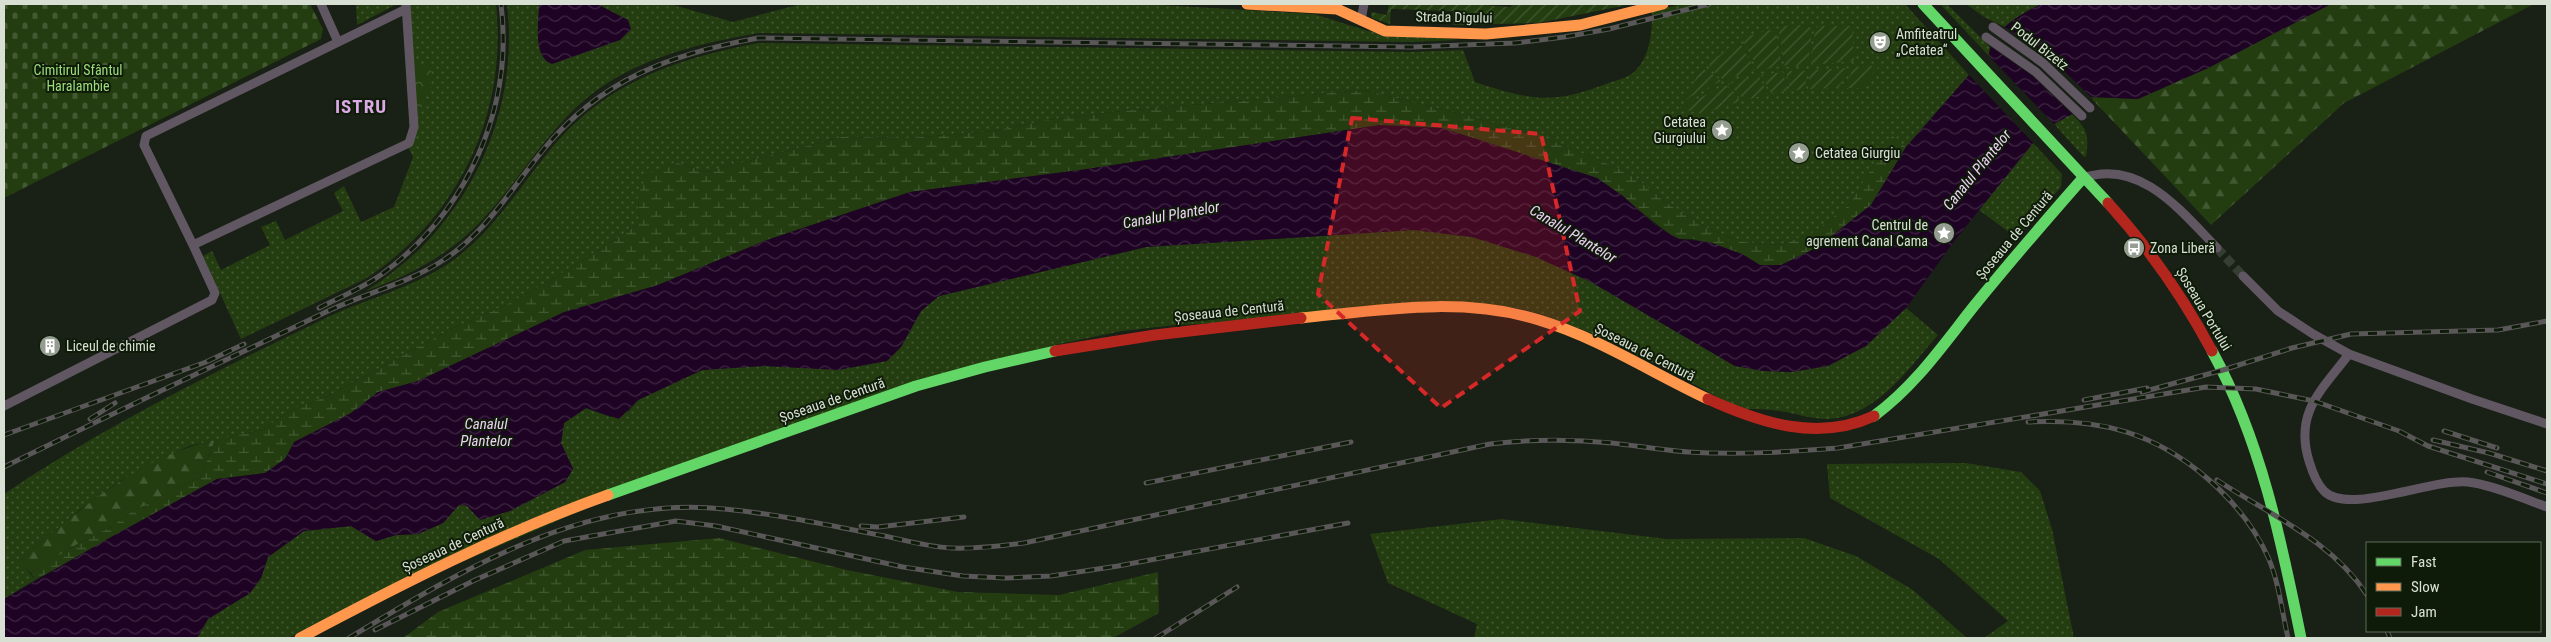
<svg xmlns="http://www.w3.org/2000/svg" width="2551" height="642" viewBox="0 0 2551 642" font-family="'Roboto Condensed',sans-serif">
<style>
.grass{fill:url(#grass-dots)}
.forest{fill:url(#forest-firs)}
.wetland{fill:url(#wetland-marsh)}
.cemetery{fill:url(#cemetery-stones)}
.park{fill:url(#park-crowns)}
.garden{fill:url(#garden-furrows)}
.water{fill:url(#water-waves)}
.pier{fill:#192015}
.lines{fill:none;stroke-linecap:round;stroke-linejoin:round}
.street-tunnel{stroke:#363d32;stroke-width:9;stroke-dasharray:9 4.5;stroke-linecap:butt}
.street{stroke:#605762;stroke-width:9}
.fast{stroke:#63d668;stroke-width:11}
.slow{stroke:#ff974d;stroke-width:11}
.jam{stroke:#b3261e;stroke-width:11}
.rail-casing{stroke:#595758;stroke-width:5}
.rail{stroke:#0e1b08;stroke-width:3;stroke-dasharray:9;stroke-linecap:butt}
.marked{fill:#d62828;fill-opacity:0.2;stroke:#d62828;stroke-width:4;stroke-dasharray:10 6;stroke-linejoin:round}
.labels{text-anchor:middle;stroke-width:4;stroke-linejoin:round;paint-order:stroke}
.street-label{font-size:14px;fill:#d7e0d3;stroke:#0e1b08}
.poi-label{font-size:14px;fill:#d7e0d3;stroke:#0e1b08;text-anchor:start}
.park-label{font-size:14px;fill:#9ddc7a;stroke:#0e1b08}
.water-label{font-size:15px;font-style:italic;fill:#eed1f5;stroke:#0e1b08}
.district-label{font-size:19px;font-weight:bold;letter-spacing:1px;fill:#dba9e6;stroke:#0e1b08}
</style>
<defs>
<pattern id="grass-dots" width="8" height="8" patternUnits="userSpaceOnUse" patternTransform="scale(1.25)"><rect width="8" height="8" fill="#233d10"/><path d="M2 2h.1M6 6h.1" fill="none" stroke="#425932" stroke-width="1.8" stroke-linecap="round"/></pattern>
<pattern id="forest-firs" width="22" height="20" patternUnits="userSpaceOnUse" patternTransform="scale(1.25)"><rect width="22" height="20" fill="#233d10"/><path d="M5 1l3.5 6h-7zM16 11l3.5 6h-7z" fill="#425932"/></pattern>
<pattern id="wetland-marsh" width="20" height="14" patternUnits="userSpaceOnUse" patternTransform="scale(1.25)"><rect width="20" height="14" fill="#233d10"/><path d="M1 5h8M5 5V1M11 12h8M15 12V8" fill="none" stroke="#425932"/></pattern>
<pattern id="cemetery-stones" width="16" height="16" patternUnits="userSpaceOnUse" patternTransform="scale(1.25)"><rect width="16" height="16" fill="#233d10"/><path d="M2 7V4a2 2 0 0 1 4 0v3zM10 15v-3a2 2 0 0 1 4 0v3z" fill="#425932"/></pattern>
<pattern id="park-crowns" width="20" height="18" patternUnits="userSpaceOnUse" patternTransform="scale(1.25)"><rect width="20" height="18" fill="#233d10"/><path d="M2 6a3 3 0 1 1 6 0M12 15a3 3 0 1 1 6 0" fill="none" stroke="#425932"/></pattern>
<pattern id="garden-furrows" width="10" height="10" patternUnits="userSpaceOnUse" patternTransform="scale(1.25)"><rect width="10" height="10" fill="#233d10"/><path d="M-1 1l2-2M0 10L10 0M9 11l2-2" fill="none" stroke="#425932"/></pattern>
<pattern id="water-waves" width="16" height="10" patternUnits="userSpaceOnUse" patternTransform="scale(1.25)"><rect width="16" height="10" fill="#1e0324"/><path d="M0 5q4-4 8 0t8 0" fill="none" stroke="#3e2743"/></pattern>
</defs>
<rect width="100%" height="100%" fill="#192015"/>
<path class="grass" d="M356,4H397L357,25Z
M408,4H496C508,114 458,219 365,279L241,339L203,256L212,251L221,270L270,245L261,227L276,221L285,240L343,211L334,193L344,186L361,222L394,207L413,157L408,147L412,140V66Z
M507,4H670L733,22L801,4H1142L1314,14L1368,31L1461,40L1411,42L759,33C701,43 641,57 593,93C548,128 522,177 484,218C451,254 411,275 366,291C372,286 379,283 385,278C397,269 409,259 420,249C484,185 518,95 507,4Z
M1682,4H1905L1969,75L1906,147L1892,137L1848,206L1811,234L1778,245L1744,242L1709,229L1668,204L1630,173L1545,138L1469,116L1364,90L1122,111L1048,120L993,131L910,138L842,137L706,172L675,162L638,196L639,224L551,280L504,306L453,328L328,396L293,409L262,430L189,446L120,481L78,511L20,560L35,580L4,599V494C105,426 214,372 324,319C363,300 405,290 443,267C487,240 514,195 546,155C602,84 673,59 759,43L1412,52L1463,50L1475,82C1530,100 1551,105 1606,84C1613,81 1628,78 1634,72C1651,56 1652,32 1652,11Z
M1940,4H1947L1990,47L1989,56Z
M1966,4H2041L2005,27L1984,17Z
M2072,114C2088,130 2089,135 2086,157L2083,156L2054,124Z
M2033,143L2062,174L2061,187L2017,238L1979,210Z
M1414,230L1472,237L1537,257L1591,282L1735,366L1764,371L1792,372L1885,326L1906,308L1938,335C1909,368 1876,417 1828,419C1813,419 1800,415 1786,412C1771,409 1755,409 1740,409C1668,371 1597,328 1517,308L1176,325L1122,331L1055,345L720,451L308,628L289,638H197L208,619L250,593L261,578L268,557L304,531L351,526L376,541L396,535L418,534L443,523L459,505L510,511L565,482L573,469L561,443L564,423L586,408L610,417L629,411L638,400L702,370L763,366L901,347L921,311L939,296L1146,247Z
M1966,463L2021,472L2040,491L2052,529L2074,638H1984L2008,621L1939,559L1830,498L1827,464Z
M1502,519L1667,539L1804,538L1856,556L1913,590L1967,638H1474L1477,624L1388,583L1370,534Z"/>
<path class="forest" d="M2331,4H2534L2344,103L2211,225L2090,97L2138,99L2208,68Z
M215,440L201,476L130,513L111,527L74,546L31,573L19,561C76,512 140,456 215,440Z"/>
<path class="wetland" d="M1364,90L1469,116L1545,138L1630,173L1668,204L1709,229L1744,242L1778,245L1811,234L1848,206L1892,136L1906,147L1871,205L1818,247L1781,265H1760L1742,254L1693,239H1679L1671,235L1597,178L1442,128L1380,125L1080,170L910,192L767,240L658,285L477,354L418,381L379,392L351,413L295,442L285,459L265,473L217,479L35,580L31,573L74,546L111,527L130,513L201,476L215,440L262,430L293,409L328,396L453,328L504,306L551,280L639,224L638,196L646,175L675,162L706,172L842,137L910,138L993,131L1048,120L1122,111Z
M719,538L847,570L958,592L1059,595L1158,572L1159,613L1113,638H403L438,612L585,550Z"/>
<path class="cemetery" d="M4,4H310L323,29L321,39L4,198Z"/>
<path class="park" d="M412,66H430L433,78L414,127Z"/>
<path class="garden" d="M1389,4H1467L1511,7L1512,4H1632L1538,23L1453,25V11L1391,9L1390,24L1372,18L1371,12L1387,15Z
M1807,25L1812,29L1808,65L1785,67L1779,33L1782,26Z
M1819,26H1852L1854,61L1811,65L1815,29Z
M1770,30L1776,33L1782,66L1759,70L1743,41L1745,37Z
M1735,43H1740L1755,70L1724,80L1709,68L1710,63Z
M1880,65L1860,88H1842L1855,68Z
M1851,68L1838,88L1808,89L1810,70Z
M1702,70H1707L1721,81L1680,102Z
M1786,71H1807L1805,89L1790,91Z
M1783,72L1787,91L1771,93L1761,75Z
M1758,75L1768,94L1745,100L1728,84Z
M1725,85L1741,101L1702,114L1680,108Z"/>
<path class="water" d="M539,4H597L628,20L631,29L620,40L552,64C532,57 539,21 539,4Z
M2041,4H2331L2208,68L2138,99L2090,97L2072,114L2054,124L2033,143L1955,240L1906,308L1866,346L1828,366L1792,372L1764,371L1735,366L1591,282L1536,257L1472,237L1414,230L1146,247L939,296L921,311L901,347L887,361L838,370L763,366L702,370L638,400L619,419L586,408L564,423L561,443L573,469L565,482L510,511L480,520L466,505H459L443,523L418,534L396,535L376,541L351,526L304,531L268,557L261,578L250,593L208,619L197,638H4V599L111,537L217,479L265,473L285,459L294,442L351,413L378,392L418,381L564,312L658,285L767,240L910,192L1080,170L1380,125L1442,128L1597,178L1623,196L1654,224L1671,235L1679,239L1709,242L1742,254L1760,265H1781L1818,247L1871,205L1906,147L1969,75L1989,56C1990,31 2021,14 2041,4Z"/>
<path class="pier" d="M2003,26L2049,56L2093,99L2074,116L2031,75L1988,45Z
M1987,54L2056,126L2035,145L1967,73Z"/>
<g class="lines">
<path class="street-tunnel" d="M2217,248L2243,276"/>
<path class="street" d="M321,4L338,42
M1361,20L1364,4
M1993,27L2043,63L2090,108
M1986,37L2036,72L2082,116
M2083,178C2140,158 2181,211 2217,248
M193,245L144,145L146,136L406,9
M2243,276L2278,311L2313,334L2349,354L2472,399L2547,424
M2349,354C2322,390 2294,412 2309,461C2312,471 2316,483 2324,491C2348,516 2432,478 2468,482C2490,484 2525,499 2547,507
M4,406L212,300L215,293L193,245L409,143L414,127L406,4"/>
<path class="fast" d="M1923,4L2108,203
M2212,351C2261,441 2281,539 2301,638
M1874,416C1915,386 1943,345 1974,306C2009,263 2046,220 2083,178
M608,495L916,386L985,367L1055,351"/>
<path class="slow" d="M1247,4L1337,9L1385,31L1486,34L1580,25L1663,4
M1301,318C1380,310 1462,296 1539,320C1599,338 1652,373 1708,399
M300,638C400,585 501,533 608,495"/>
<path class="jam" d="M2108,203C2149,248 2183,297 2212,351
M1055,351L1155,335L1301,318
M1708,399C1761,423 1818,442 1874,416"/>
<g class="rail-casing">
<path id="rail" d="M319,308C340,297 363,288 382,274C467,212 514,108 501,4
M2142,392L2223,370L2292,348L2351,334L2498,330L2547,321
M2084,400L2147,388
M90,419L115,403
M2028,422C2099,418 2154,432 2208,479C2233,501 2254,526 2268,557C2279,582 2282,612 2288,638
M2444,431L2497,448
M4,435L206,362L244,344
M2433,440L2489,453L2547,471
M4,467C111,414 220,363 328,311C366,293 406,284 442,261C486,233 511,189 543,150C601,79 671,54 758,38L1412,47L1515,43L1564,37L1609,29L1709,4
M2487,472L2547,493
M2217,480C2270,515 2331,540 2367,595
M1146,483L1351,442
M861,526L878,527L964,517
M375,630L475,580L564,541L676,521L716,526L903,567L963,576L1006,578L1051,576L1118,566L1348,523
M2387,631L2390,638
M349,638C463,569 585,495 724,509C778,514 832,526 885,536C907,541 930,547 952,548C976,549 1000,546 1024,543L1490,444C1531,439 1571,439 1612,443C1638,446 1663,450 1688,452C1739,455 1787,452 1838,448L2206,387L2256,389L2314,401L2399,431L2428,446L2547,484
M1156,638L1237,587"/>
</g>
<use href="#rail" class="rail"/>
</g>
<path class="marked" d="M1352,118L1541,134L1580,311L1441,408L1318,294Z"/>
<defs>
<g id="theatre-disc" transform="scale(1.125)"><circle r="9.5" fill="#949d90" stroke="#0e1b08"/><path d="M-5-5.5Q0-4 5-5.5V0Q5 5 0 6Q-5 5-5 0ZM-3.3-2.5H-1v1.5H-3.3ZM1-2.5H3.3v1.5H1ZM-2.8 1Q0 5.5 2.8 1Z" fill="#fff"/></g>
<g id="sight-disc" transform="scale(1.125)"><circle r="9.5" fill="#949d90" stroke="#0e1b08"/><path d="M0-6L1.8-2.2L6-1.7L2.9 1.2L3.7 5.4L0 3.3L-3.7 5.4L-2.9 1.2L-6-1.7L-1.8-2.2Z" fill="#fff"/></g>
<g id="bus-disc" transform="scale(1.125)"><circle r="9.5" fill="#949d90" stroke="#0e1b08"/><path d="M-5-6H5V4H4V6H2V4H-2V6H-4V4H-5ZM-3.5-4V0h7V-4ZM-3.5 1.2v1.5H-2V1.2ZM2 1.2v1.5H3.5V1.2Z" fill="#fff"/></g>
<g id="building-disc" transform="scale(1.125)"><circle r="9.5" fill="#949d90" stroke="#0e1b08"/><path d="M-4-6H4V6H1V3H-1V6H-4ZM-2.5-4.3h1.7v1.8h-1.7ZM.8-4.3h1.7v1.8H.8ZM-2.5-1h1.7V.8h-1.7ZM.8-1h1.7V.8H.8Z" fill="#fff"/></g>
</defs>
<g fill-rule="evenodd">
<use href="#theatre-disc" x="1880" y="42"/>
<use href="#sight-disc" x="1722" y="130"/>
<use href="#sight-disc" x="1799" y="153"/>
<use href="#sight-disc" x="1944" y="233"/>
<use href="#bus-disc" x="2134" y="248"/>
<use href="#building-disc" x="50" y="346"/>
</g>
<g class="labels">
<g class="street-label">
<text transform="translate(1454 17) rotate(1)" y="5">Strada Digului</text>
<text transform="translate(2040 46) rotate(38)" y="5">Podul Bizetz</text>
<text transform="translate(2014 235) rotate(-50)" y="5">Șoseaua de Centură</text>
<text transform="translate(2204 309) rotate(59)" y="5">Șoseaua Portului</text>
<text transform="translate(1229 311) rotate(-6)" y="5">Șoseaua de Centură</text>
<text transform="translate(1645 352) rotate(27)" y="5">Șoseaua de Centură</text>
<text transform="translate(832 400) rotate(-19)" y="5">Șoseaua de Centură</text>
<text transform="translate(453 545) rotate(-25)" y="5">Șoseaua de Centură</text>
</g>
<g class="poi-label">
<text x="1896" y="39">Amfiteatrul<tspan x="1896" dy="16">„Cetatea“</tspan></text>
<text x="1706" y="127" text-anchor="end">Cetatea<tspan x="1706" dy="16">Giurgiului</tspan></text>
<text x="1815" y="158">Cetatea Giurgiu</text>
<text x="1928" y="230" text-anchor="end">Centrul de<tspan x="1928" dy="16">agrement Canal Cama</tspan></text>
<text x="2150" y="253">Zona Liberă</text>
<text x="66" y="351">Liceul de chimie</text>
</g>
<g class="park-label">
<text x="78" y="75">Cimitirul Sfântul<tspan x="78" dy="16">Haralambie</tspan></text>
</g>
<g class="water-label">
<text transform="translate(1977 170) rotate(-51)" y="5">Canalul Plantelor</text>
<text transform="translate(1171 215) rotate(-10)" y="5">Canalul Plantelor</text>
<text transform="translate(1573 234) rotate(31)" y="5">Canalul Plantelor</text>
<text x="486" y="429">Canalul<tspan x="486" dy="17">Plantelor</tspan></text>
</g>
<g class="district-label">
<text x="361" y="113">ISTRU</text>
</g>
</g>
<rect width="2551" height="642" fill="none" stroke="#d7e0d3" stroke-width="10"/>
<rect x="2366" y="542" width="175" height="90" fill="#0e1b08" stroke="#5e6a59"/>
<rect x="2376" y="558" width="25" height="8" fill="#63d668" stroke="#5e6a59"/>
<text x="2411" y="567" font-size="15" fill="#d7e0d3">Fast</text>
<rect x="2376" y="583" width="25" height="8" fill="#ff974d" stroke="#5e6a59"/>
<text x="2411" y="592" font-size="15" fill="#d7e0d3">Slow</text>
<rect x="2376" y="608" width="25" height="8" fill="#b3261e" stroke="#5e6a59"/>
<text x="2411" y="617" font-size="15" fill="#d7e0d3">Jam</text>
</svg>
